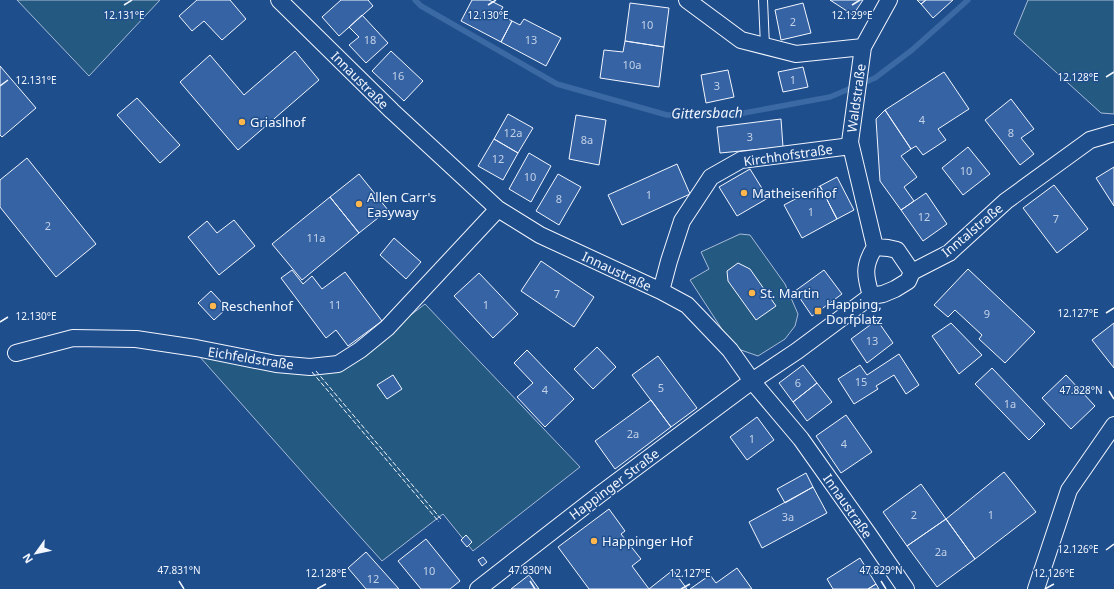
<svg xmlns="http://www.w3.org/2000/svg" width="1114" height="589" viewBox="0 0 1114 589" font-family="'Noto Sans',sans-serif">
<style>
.green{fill:#245a82;stroke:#a8bbd7}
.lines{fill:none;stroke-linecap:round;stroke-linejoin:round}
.stream{stroke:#3b69a3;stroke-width:5.5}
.building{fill:#3563a3;stroke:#f2f6ff}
.lane-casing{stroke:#f2f6ff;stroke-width:10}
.street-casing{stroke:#f2f6ff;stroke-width:18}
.lane{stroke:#1f4e8c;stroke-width:8}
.street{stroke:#1f4e8c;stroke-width:16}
.fence{stroke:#f2f6ff;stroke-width:1;stroke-dasharray:5 2;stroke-linecap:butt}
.ticks{fill:none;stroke:#f2f6ff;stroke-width:1.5}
.poi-dot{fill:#ffb74d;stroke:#1f4e8c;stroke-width:1.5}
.labels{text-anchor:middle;stroke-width:3;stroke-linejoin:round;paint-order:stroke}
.number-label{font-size:11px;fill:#c3d1e8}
.street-label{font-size:13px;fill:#f2f6ff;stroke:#1f4e8c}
.poi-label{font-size:13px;fill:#f2f6ff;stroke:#1f4e8c;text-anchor:start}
.water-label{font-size:14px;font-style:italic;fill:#f2f6ff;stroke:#1f4e8c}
.ticks-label{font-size:10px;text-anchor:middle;fill:#f2f6ff;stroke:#1f4e8c;stroke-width:3;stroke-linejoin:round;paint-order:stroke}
</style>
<rect width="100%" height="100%" fill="#1f4e8c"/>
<path class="green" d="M17,0H160L89,76Z
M1028,0H1114V114L1101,113L1014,34Z
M740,234L750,235L785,284L798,314L795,326L785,339L758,356L741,350L725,334L690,280L709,269L701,252Z
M425,304L580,467L473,551L443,514L382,561L310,481L199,356L342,368Z"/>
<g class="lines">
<path class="stream" d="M415,0L421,6L557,84L667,115H733L830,97L875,78L912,50L968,0"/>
</g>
<path class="building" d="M197,0H230L246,19L222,40L204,21L192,31L179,16Z
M341,0H368L373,6L339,36L322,17Z
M472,0H489L503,7L499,14L512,21L501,42L461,21Z
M830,0H863L853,15Z
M917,0H926L921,4Z
M926,0H953L933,18L921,4Z
M630,3L669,8L664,47L625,41Z
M803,3L811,33L781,40L775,10Z
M362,15L388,43L366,63L349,45L359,37L349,27Z
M524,19L561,38L546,66L501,42L512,21L520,25Z
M625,41L664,47L659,87L600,78L604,50L623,52Z
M295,51L319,80L238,150L180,82L210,55L244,95Z
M391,51L423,81L404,101L372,71Z
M0,66L36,108L2,137L0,135Z
M803,67L808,87L783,92L778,72Z
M728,70L734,97L706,103L701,75Z
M944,72L969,109L938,129L946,140L923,155L916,146L911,149L885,110Z
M137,98L180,145L160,163L117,115Z
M1011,99L1034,129L1021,138L1034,154L1020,165L985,120Z
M885,110L911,149L901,156L917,177L904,187L914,201L901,210L880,181L876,119Z
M508,114L533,128L518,153L494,139Z
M576,115L606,120L599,165L569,159Z
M781,119L783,147L720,153L717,127Z
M494,139L518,153L503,180L478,166Z
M968,147L990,174L963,195L942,168Z
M529,153L551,166L531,202L509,189Z
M27,158L96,244L56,277L0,207V180Z
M677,164L690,194L622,225L608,195Z
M1114,167V206L1096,178Z
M750,169L768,198L737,216L719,187Z
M359,174L388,210L359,233L330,197Z
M558,174L581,187L559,225L536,211Z
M837,177L854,210L837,219L820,186Z
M1054,185L1088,229L1057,253L1023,208Z
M820,186L837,219L802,238L784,205Z
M926,193L947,224L923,241L901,210Z
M330,197L359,233L302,280L272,244Z
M234,220L255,246L219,275L188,237L207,221L217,233Z
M394,238L421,262L406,279L380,255Z
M541,261L594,297L574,327L521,291Z
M738,263L750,269L776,306L756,320L728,281L727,271Z
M968,269L1035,332L1005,363L979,339L982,335L955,310L948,317L934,305Z
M292,270L303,284L312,276L322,289L345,272L382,321L348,346L336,330L326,338L281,278Z
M824,270L842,294L812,316L795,291Z
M479,273L518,314L493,338L454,296Z
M211,291L227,308L214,320L198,303Z
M877,320L893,343L867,363L851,339Z
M951,323L982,355L959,374L932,336Z
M1114,323V368L1092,340Z
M597,347L616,367L593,389L574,369Z
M527,350L574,399L545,427L517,397L533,383L514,363Z
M899,354L919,385L906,394L894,375L876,386L878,389L854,404L838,379L860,365L867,375Z
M658,356L697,408L671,427L632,375Z
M803,365L817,383L793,402L779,383Z
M992,368L1045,424L1029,440L975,384Z
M393,375L402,389L387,399L377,385Z
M1066,375L1095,406L1071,429L1042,398Z
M817,383L832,402L807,421L793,402Z
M651,400L671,427L615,469L595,441Z
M846,415L872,452L841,473L816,436Z
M757,417L774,440L747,460L730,437Z
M1004,472L1036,512L975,559L946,519Z
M806,473L813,487L785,503L777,489Z
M921,484L946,519L907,546L883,512Z
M813,487L827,513L762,548L749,522Z
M609,509L625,531L621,534L641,559L632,566L649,589L673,570L687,589H589L558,547Z
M946,519L975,559L937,587L907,546Z
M466,535L472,542L467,547L461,540Z
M426,539L460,581L450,589H421L398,561Z
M366,552L399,589H366L348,568Z
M483,557L487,562L482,566L478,560Z
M860,558L876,584L868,589H833L827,579Z
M737,568L752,589H690L710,575L716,583Z
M529,575L539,589H511Z
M876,584L879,589H868Z"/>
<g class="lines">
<g class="lane-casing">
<path id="lane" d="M763,0L765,46"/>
</g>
<g class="street-casing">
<path id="street" d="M279,0L392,111L498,209L540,235L661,291L687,305L730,350L752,381L801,439L869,535L906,589
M687,0L741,40L796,54L863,47
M875,247L850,142L863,47L889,0
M661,291L669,261L682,221L711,177L741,160L851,146
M871,296C865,275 863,266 875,247L888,248L897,250L912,272
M16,353L73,338L136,339L196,348L276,364L310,367L338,364L360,350L387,328L498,209
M478,589L599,495L752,381L797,351L871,296L883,294L895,289L908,281L912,272L949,253L1006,201L1090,140L1114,133
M1036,589L1069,490L1114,425"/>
</g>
<use href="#lane" class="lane"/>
<use href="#street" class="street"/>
<path class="fence" d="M316,371L441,519
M312,372L439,522"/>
</g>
<path class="ticks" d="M124,5L132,0M488,5L496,0M852,5L860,0M1106,77L1114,72M0,86L8,80M1106,313L1114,308M0,322L8,317M1109,391L1114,399M1106,550L1114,544M179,581L184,589M530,581L535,589M881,581L886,589M317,589L326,584M681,589L690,584M1045,589L1054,584"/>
<g class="poi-dot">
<circle cx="242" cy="122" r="4"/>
<circle cx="744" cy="193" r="4"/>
<circle cx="359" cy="204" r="4"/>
<circle cx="752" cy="293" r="4"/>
<circle cx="213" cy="306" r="4"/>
<rect x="814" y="307" width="8" height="8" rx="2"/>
<circle cx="594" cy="541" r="4"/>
</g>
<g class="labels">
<g class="number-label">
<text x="793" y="26">2</text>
<text x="647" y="29">10</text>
<text x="370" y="44">18</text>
<text x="531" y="44">13</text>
<text x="632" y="69">10a</text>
<text x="398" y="80">16</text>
<text x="793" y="84">1</text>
<text x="717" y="90">3</text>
<text x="922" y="124">4</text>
<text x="513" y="137">12a</text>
<text x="1011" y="137">8</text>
<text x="750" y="141">3</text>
<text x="587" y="144">8a</text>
<text x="498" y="163">12</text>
<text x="966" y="175">10</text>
<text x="530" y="181">10</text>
<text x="649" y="199">1</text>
<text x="559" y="203">8</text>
<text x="811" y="216">1</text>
<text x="924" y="221">12</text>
<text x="1056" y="223">7</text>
<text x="48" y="230">2</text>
<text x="316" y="242">11a</text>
<text x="557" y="298">7</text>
<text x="335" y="309">11</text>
<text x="486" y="309">1</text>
<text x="987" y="318">9</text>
<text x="872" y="345">13</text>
<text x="861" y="386">15</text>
<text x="798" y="387">6</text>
<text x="661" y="392">5</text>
<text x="545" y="394">4</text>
<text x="1010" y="408">1a</text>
<text x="633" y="438">2a</text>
<text x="752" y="443">1</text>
<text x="844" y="448">4</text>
<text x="914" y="519">2</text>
<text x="991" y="519">1</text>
<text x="788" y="521">3a</text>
<text x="941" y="556">2a</text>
<text x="429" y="575">10</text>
<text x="373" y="583">12</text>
</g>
<g class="street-label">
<text transform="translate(360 80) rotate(45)" y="5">Innaustraße</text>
<text transform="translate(856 98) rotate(-82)" y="5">Waldstraße</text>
<text transform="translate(788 155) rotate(-8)" y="5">Kirchhofstraße</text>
<text transform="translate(972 230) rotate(-40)" y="5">Inntalstraße</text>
<text transform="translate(617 271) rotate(25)" y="5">Innaustraße</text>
<text transform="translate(251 358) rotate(9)" y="5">Eichfeldstraße</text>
<text transform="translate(614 484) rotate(-37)" y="5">Happinger Straße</text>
<text transform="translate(848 506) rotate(55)" y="5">Innaustraße</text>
</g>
<g class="poi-label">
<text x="250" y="127">Griaslhof</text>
<text x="752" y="198">Matheisenhof</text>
<text x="367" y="202">Allen Carr's<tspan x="367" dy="15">Easyway</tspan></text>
<text x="760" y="298">St. Martin</text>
<text x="826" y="309">Happing,<tspan x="826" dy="15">Dorfplatz</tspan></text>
<text x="221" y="311">Reschenhof</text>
<text x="602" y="546">Happinger Hof</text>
</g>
<g class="water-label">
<text transform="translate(707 113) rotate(-1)" y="5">Gittersbach</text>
</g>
</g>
<g class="ticks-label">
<text x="124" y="19">12.131°E</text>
<text x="488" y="19">12.130°E</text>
<text x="852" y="19">12.129°E</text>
<text x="1078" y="81">12.128°E</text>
<text x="36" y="84">12.131°E</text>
<text x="1078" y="317">12.127°E</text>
<text x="36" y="320">12.130°E</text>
<text x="1081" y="394">47.828°N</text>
<text x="1078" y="553">12.126°E</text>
<text x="179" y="574">47.831°N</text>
<text x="530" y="574">47.830°N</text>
<text x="881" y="574">47.829°N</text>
<text x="326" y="577">12.128°E</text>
<text x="690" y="577">12.127°E</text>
<text x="1054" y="577">12.126°E</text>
</g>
<g transform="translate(36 553) rotate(237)" stroke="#1f4e8c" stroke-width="3" paint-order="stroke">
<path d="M0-3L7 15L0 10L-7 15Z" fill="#f2f6ff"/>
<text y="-6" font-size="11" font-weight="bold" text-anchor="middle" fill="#f2f6ff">N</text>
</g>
</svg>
